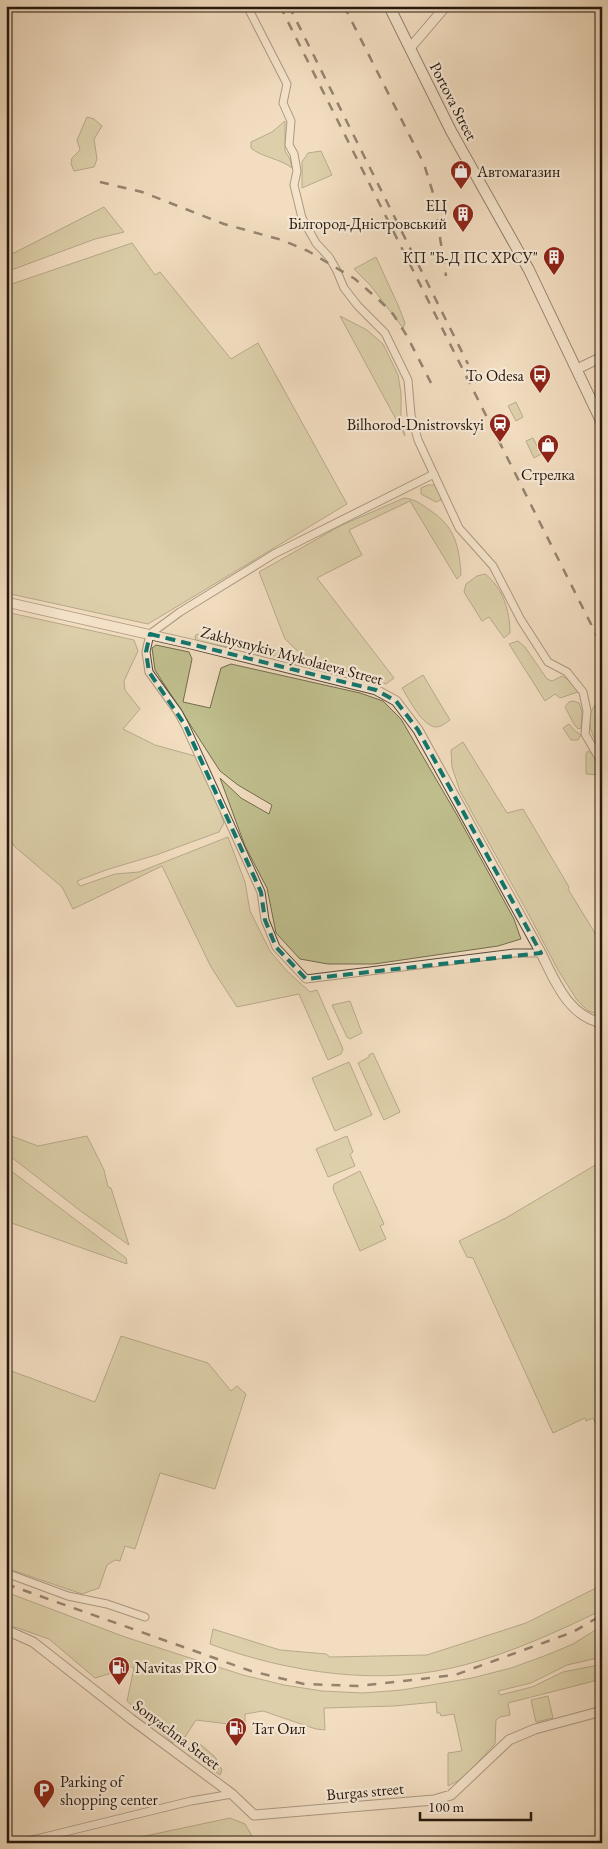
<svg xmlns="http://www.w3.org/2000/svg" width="608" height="1849" viewBox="0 0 608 1849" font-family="'EB Garamond',serif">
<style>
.green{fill:#c0bf8e;stroke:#726b4e}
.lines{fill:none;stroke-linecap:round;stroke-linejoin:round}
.minor-casing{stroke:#58483a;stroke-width:9}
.tertiary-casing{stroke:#58483a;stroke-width:11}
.secondary-casing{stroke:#24170d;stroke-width:12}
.minor{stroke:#f7e9d6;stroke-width:7}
.tertiary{stroke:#f7e9d6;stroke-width:9}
.secondary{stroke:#f7e9d6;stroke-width:10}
.rail{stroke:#24170d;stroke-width:2.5;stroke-dasharray:9 9;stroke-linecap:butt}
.marked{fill:none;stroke:#0f766e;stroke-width:4;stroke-dasharray:10 6;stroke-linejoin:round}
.labels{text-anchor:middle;stroke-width:4.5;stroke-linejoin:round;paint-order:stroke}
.street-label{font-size:16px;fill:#24170d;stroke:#f7e9d6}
.poi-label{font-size:16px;fill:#24170d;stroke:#f7e9d6;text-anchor:start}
</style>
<rect width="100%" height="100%" fill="#f2ddc0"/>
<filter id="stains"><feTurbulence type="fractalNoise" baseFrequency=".004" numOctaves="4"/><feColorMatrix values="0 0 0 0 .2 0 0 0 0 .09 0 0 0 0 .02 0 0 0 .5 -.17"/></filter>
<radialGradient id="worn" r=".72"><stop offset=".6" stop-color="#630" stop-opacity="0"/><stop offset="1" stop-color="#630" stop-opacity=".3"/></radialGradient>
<path class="green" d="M87,117L94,119L102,126L94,139L97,159L94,167L74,171L71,164L72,158L80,150L77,140Z
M285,121V151L290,159L292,168C279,158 263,158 251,148V142L272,132Z
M321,151L332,175L302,188V162L308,153Z
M104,207L124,232L95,239L6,272V257Z
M132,243L155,275L160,272L231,359L258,343L347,504L148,624L6,593V286Z
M376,257L398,305L405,323L403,328L371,286L354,269Z
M340,316L367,330L383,344L398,375L401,393V420L405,436Z
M516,402L523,417L516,421L508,406Z
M533,438L541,454L534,458L526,441Z
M428,485H435L440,492L441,500L436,502L421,494V488Z
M404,498C414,499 420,503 428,509C455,526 459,545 461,575L457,579L410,501L349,530L362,555L317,578L394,678L386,684L305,658L285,639L259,572L340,526Z
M485,574C503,588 510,611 510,633L504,638L489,617L482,621L464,592L466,584L477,576Z
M6,612L134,640L138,651L124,681L125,690L140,709L123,729L155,745L202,758L224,823L219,832L156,855L106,870L77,881L80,886L115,874L139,872L228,837L245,882L250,911L270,951L287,971L310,992L317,990L343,1049L341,1054L328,1060L299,994L237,1007L211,967L162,866L73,909L62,887L14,846L6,828Z
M197,634L226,641L228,647L196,641L195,636Z
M518,641L525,647L547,679L552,681L562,676C569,680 575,684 578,692L560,698L555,694L545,701L509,644Z
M156,645L189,652L192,659L183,702L210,708L221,668L231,664L360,693L383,701L401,719L457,815L514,919L521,939L498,946L374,964H328L300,959L276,933L267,888L245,846L220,778L241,798L269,814L272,805L238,785L220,771L155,670L152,648Z
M251,645L279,651L282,655L279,657L249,650L248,648Z
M423,675L450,720C446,723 441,727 436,727C422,726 409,699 402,688Z
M573,701L579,703L582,712L581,728L578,729L574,724L565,707L569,702Z
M595,705L602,712V751C592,737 584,720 595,705Z
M569,724L575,731L581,735L578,740H571L563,728Z
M463,742L507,813L523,809L569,887L568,889L598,938L602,940V1015L588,1011L577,1000L558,970L529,915L460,791L452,767L451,750Z
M588,751C596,756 602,766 602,775L586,774V754Z
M350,1001L362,1033L350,1039L347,1037L332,1005Z
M373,1053L400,1112L384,1120L358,1063L369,1057V1055Z
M349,1062L372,1115L335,1131L312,1078Z
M6,1134L38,1146L87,1136L104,1170L108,1187L111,1188L129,1245L82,1212L6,1153Z
M347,1136L353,1152L350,1154L355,1166L328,1177L316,1149Z
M602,1161V1422L596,1425L593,1418L586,1421L585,1418L553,1433L473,1258L467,1257L459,1241L506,1218Z
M6,1167L126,1258L127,1264L6,1221Z
M360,1171L384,1224L380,1226L386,1239L360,1251L333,1189L334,1184Z
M121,1336L208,1363L231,1391L237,1386L246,1394L215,1489L160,1473L135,1549L125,1546L120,1561L115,1560L107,1565L99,1588L82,1594L6,1568V1369L95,1402Z
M602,1585V1610C559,1631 511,1653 464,1665C382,1687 289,1673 210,1644L213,1629L280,1650L326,1654L330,1657L427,1655L526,1623Z
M6,1592L125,1637L243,1675L284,1685L322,1691L363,1693L402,1690L472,1678L511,1668L547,1655L573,1644L602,1626V1657L567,1665L531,1683L498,1691L500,1695L532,1687L563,1672L598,1665H602V1679L508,1703L510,1715L500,1717L496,1720L495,1744L463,1778L448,1786V1753L462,1751L454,1714L441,1716L440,1713H437L436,1702L394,1706L324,1708L325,1730L316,1729L263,1711L245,1714V1726L196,1720L185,1737L173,1743L127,1701L134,1668L118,1662L112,1673L95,1678L49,1639L6,1624Z
M548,1696L553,1718L536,1722L531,1700Z
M200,1744L215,1757L222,1770L220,1775L189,1751L194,1745Z
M230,1818L245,1824L256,1843H112Z"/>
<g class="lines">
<g class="minor-casing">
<path id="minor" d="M247,6L287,84L283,103L291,121L289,145L294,154L297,171L294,185L302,218L316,243L329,257L336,269L344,288L358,306L385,333L408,380L411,415L418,440L459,528L493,566L521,620L548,662L567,672L583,692L587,711L585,734L602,763
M434,474L274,554L180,612L150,634L146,652L149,672L178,712L185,725L261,892L265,920L276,947L306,979L514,953H541
M6,1573L68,1596L107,1604L145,1617
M20,1843L191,1801L232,1794"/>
</g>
<g class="tertiary-casing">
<path id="tertiary" d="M410,48L446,6
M577,369L602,357
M6,602L191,644L376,690L396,701L418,730L541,953C555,981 568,1016 602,1023
M6,1630L33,1642L131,1719L232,1794L254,1815L434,1800L451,1795L509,1740L535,1729L602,1711"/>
</g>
<g class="secondary-casing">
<path id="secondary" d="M389,6L451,131L529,270L602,423"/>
</g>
<use href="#minor" class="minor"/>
<use href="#tertiary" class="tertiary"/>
<use href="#secondary" class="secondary"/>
<path class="rail" d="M280,6L602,646
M289,6L468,364
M344,6L424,164L433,193L446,276
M100,182L142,192L224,224L282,240L308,251L355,279L379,300L393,314L407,336L431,383
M6,1584L251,1671L304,1684L359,1686L455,1675L573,1632L602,1615"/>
</g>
<path d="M0 0H608V1849H0ZM150,634L376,690L396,701L418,730L541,953L306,979L276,947L265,920L261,892L185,725L149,672L146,652Z" fill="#f2ddc0" fill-opacity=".55" fill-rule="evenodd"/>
<path class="marked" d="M150,634L376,690L396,701L418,730L541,953L306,979L276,947L265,920L261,892L185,725L149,672L146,652Z"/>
<defs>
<g id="shop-pin" transform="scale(1.125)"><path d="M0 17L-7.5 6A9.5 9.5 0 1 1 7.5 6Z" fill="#8f2418" stroke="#f7e9d6"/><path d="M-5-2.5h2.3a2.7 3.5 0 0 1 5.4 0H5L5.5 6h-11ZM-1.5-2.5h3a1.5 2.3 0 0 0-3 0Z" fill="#fff"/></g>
<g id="building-pin" transform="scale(1.125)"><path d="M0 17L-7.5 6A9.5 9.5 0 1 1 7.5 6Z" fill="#8f2418" stroke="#f7e9d6"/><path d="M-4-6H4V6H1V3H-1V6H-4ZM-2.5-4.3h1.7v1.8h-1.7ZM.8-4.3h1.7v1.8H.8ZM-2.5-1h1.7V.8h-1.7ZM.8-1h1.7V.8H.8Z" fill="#fff"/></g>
<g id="bus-pin" transform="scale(1.125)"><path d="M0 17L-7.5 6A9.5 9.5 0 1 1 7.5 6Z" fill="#8f2418" stroke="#f7e9d6"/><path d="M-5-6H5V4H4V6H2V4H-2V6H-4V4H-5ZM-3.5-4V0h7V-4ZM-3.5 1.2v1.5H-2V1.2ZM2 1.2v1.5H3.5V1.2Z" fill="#fff"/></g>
<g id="station-pin" transform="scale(1.125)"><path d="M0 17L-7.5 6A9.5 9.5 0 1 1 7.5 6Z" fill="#8f2418" stroke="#f7e9d6"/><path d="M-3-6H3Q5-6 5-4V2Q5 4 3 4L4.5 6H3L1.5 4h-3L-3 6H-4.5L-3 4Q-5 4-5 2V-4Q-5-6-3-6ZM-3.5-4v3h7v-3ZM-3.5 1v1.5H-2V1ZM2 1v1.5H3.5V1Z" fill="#fff"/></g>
<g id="fuel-pin" transform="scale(1.125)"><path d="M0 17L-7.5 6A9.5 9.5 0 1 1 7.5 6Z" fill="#8f2418" stroke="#f7e9d6"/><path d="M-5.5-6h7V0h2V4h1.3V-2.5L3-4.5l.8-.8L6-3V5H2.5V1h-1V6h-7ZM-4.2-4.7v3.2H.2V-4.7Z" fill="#fff"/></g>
<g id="parking-pin" transform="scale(1.125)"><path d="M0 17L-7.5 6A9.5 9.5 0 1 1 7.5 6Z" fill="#8f2418" stroke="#f7e9d6"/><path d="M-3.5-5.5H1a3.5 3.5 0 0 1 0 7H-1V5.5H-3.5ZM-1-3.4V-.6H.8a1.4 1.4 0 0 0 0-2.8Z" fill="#fff"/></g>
</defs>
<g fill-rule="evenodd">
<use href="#shop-pin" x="461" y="171"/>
<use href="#building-pin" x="463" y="214"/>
<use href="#building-pin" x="554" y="257"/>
<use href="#bus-pin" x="540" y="375"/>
<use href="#station-pin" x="500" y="424"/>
<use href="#shop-pin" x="548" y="445"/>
<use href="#fuel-pin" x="119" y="1667"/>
<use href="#fuel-pin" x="236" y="1728"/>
<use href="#parking-pin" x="44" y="1790"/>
</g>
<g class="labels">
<g class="street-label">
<text transform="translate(454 101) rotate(63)" y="6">Portova Street</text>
<text transform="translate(292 655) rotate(15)" y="6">Zakhysnykiv Mykolaieva Street</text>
<text transform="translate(177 1734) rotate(37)" y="6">Sonyachna Street</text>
<text transform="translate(365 1791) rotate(-5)" y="6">Burgas street</text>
</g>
<g class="poi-label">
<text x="477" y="177">Автомагазин</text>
<text x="447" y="211" text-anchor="end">ЕЦ<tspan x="447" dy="18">Білгород-Дністровський</tspan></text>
<text x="538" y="263" text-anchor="end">КП "Б-Д ПС ХРСУ"</text>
<text x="524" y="381" text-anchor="end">To Odesa</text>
<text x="484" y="430" text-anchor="end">Bilhorod-Dnistrovskyi</text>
<text x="548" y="480" text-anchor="middle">Стрелка</text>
<text x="135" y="1673">Navitas PRO</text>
<text x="252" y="1734">Тат Оил</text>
<text x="60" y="1787">Parking of<tspan x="60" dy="18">shopping center</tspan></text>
</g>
</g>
<rect width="608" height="1849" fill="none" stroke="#f2ddc0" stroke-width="25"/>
<rect x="8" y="8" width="593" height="1834" fill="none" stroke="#24170d" stroke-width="2.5"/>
<rect x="12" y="12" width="583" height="1824" fill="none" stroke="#24170d"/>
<path d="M420 1812v8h111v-8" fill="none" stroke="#24170d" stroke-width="2.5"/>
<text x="428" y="1812" font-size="15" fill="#24170d" stroke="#f7e9d6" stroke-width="4" paint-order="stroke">100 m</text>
<rect width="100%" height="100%" filter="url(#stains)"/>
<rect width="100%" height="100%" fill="url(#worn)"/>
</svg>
